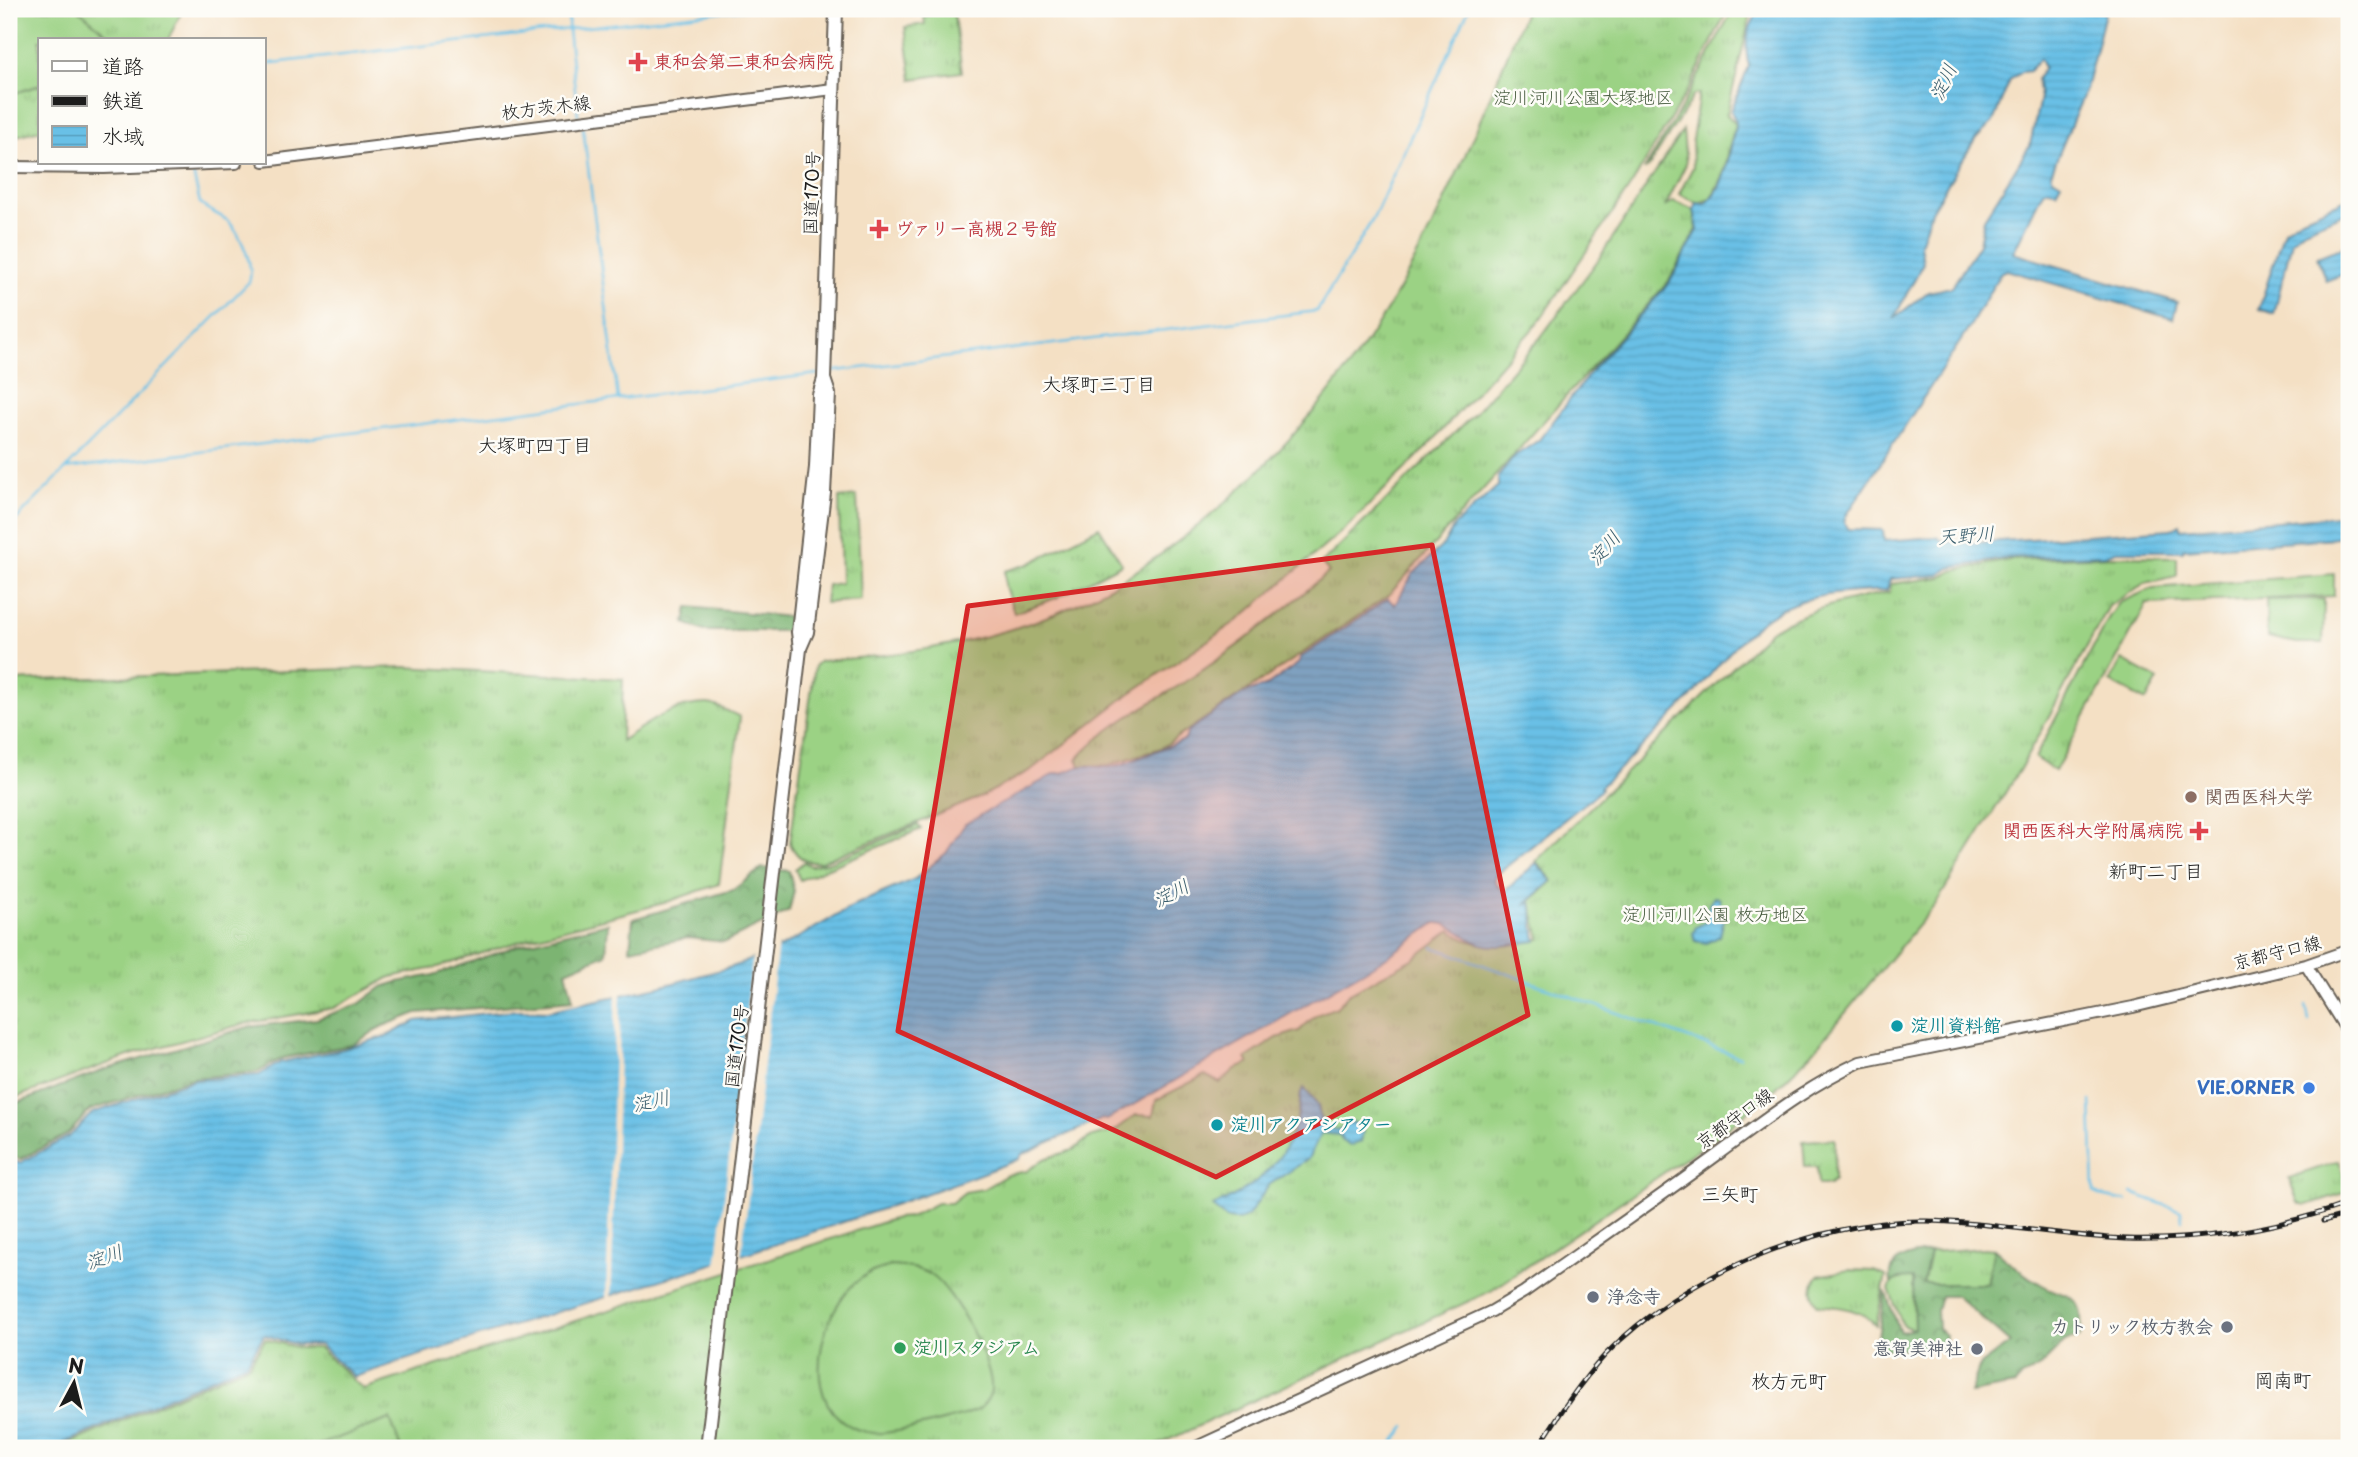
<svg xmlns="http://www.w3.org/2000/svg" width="2358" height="1457" viewBox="0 0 2358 1457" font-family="'Playpen Sans','Klee One',sans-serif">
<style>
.grass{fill:url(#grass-tufts);stroke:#5c7750;stroke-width:2}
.forest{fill:url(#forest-crowns);stroke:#4c6847;stroke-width:2}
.pitch{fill:#9bd284;stroke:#5c7750;stroke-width:2}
.water{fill:url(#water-rules);stroke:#426e81;stroke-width:2;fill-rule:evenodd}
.pier{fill:#f4e0c4}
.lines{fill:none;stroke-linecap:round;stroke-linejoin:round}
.stream{stroke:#69c0e6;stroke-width:2.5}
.secondary-casing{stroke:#686157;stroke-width:14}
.primary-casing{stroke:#686157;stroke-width:14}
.highway-casing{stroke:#686157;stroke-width:16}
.secondary{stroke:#fff;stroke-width:10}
.primary{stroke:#fff;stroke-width:10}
.highway{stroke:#fff;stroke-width:12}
.rail-casing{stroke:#1c1c1c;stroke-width:5}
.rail{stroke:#fdfcf7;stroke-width:2.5;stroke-dasharray:8;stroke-linecap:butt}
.marked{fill:#d62828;fill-opacity:0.2;stroke:#d62828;stroke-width:5;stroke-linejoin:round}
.health-dot{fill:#e0444e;stroke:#fdfcf7;stroke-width:2.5}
.education-dot{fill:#8d6e63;stroke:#fdfcf7;stroke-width:2.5}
.culture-dot{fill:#0f9aa8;stroke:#fdfcf7;stroke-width:2.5}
.shop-dot{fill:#3f7fe0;stroke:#fdfcf7;stroke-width:2.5}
.worship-dot{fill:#6b7280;stroke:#fdfcf7;stroke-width:2.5}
.leisure-dot{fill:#2e9e5b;stroke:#fdfcf7;stroke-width:2.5}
.labels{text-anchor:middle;stroke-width:5;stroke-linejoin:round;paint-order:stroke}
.health-label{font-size:18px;font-weight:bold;fill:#be3a42;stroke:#fdfcf7;text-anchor:start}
.park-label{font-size:18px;fill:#485c40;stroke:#fdfcf7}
.street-label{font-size:18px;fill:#1c1c1c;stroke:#fdfcf7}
.education-label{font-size:18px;font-weight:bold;fill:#785e54;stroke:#fdfcf7;text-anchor:start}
.culture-label{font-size:18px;font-weight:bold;fill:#0d838f;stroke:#fdfcf7;text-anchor:start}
.shop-label{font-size:18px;font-weight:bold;fill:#366cbe;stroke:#fdfcf7;text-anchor:end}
.worship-label{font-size:18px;font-weight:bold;fill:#5b616d;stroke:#fdfcf7;text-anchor:end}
.leisure-label{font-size:18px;font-weight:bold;fill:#27864d;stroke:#fdfcf7;text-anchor:start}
.water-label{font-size:19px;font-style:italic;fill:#3b5e6d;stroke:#fdfcf7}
.neighbourhood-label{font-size:19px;fill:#1c1c1c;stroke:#fdfcf7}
</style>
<defs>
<pattern id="grass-tufts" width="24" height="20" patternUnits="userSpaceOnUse" patternTransform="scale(1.75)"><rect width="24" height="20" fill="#9bd284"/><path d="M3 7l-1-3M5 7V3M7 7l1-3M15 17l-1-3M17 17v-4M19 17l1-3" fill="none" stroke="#85b471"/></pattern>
<pattern id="forest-crowns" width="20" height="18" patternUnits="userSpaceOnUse" patternTransform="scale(1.75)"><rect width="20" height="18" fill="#7cb472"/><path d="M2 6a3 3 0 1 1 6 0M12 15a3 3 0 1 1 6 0" fill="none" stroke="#65925d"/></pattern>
<pattern id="water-rules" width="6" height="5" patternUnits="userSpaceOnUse" patternTransform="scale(1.75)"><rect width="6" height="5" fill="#69c0e6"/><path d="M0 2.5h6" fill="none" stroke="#5aa4c5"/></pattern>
</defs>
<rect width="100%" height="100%" fill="#fdfcf7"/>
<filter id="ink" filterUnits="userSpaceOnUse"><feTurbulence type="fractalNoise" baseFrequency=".0143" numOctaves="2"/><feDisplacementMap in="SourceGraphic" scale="14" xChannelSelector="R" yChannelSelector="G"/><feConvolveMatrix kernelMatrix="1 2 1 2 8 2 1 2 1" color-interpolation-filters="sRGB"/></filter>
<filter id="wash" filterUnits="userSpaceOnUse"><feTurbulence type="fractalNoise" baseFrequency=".00686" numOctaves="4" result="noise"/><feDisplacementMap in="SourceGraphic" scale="28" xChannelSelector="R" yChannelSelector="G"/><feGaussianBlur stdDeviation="1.57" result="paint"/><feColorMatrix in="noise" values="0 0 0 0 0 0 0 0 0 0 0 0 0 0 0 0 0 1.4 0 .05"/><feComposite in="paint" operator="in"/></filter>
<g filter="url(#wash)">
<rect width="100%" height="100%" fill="#f4e0c4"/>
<path class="grass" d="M9,9H183L168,40H40V130L9,138Z
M953,9L962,72L912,79L905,27L925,24L924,16L931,15V10Z
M1526,9H1728L1690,86L1632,184L1537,324L1430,444L1348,526L1241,618L1125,697L1031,770L981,797L821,862C806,864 796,857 790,843L815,665L820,661C893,656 964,646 1033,622C1175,573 1316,430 1391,303C1445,210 1486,108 1526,9Z
M1733,9H1752L1727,114L1735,124L1724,172L1711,199L1697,203L1679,194L1693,167L1692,140L1699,94L1694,95L1648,168L1645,169L1682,107Z
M1683,130L1686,164L1665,207L1673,201L1694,210L1697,229L1669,281L1388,596L1161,748L1109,765L1080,766L1077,759C1107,724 1153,703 1191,678C1240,646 1285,609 1329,572L1322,563L1475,413L1540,338L1596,263Z
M857,496L861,600L825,603L827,585L841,583L839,498Z
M1099,527L1122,564L1056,598L1014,613L1005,586V571L1029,564Z
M2115,556L2177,557V576L2145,583L2109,606L2020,769L1935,905L1812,1053L1771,1093L1716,1137L1491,1291L1151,1448H59L249,1365L265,1339L299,1348H319L363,1389L896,1218L910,1217L937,1203H951L965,1192L983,1189L1007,1175L1027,1171L1044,1159L1073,1150L1089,1138L1114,1131L1136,1115L1153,1116L1156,1100L1205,1075L1220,1083L1235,1069L1249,1064L1246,1058L1277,1038L1299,1031L1316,1015L1337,1007L1348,994L1413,959L1451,930C1476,953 1509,943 1540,939L1531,901L1553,881L1536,861L1770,631C1807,609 1847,600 1890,592L1891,584L1942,577L1953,571L2009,560Z
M2334,574V596L2147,604L2055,771L2035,758L2109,617L2119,603L2153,588Z
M404,667L623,679L621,741C647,723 675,703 708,704C718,705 731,713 740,717L719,884L664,903L530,938L435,968L391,977L334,1008L243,1024L131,1055L9,1100V681Z
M918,825L921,829L800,880L795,869L804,862L811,866L830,862Z
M1835,1139L1834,1180L1829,1185H1818L1817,1167H1805L1803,1141Z
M2339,1161L2349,1191L2305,1206L2298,1203L2289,1178Z
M1984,1248L1994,1249L1987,1284H1923L1930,1252Z
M1849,1270L1874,1271L1886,1276L1876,1325C1860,1308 1840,1307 1818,1305C1811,1296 1810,1285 1818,1276Z
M1907,1277H1913L1914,1329L1903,1326L1889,1289L1893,1281Z"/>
<path class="forest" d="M688,607L789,617V631H704L685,623Z
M762,868L789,871L794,891L789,911L725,942L688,938L630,949L633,919L733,890Z
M608,923L606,954L566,971L573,1000L417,1013L383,1026L352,1045L283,1058L258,1072L193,1078L90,1110L68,1134L21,1159L9,1157V1106L104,1070L248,1027L317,1019L359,1004L382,987L398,982L434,975L519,945Z
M1994,1249C2008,1261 2022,1274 2039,1283C2066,1300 2087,1290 2080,1337L2065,1341L2038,1368L2023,1376L2015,1385L1970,1393L1980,1365L2010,1343L1956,1296H1941L1937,1311L1938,1329L1946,1335L1945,1347L1876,1350L1885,1291L1900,1332L1914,1329L1913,1278L1898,1279L1891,1283C1887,1258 1909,1254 1930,1252L1923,1284H1987Z"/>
<path class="pitch" d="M9,9H78L114,40H40V85L9,95Z
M2324,599L2323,643H2297L2267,637L2266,600Z
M2122,660L2158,680L2146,701L2110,682Z
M890,1266C905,1267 918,1267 931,1275C952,1287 999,1371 990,1394C988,1400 983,1407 977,1410C960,1418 891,1435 874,1433C862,1432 849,1427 840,1419C800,1386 824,1299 866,1275C873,1271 883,1269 890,1266Z
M390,1419L401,1448H310Z"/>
<path class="water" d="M1762,9H2106L2086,89L2051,173L2053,178L2061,183L2056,192L2049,189L2043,191L2013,253L2177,302L2173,319L2007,270L2001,272L1969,328L1846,516L1844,523L1848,529L1883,530L1884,541L1937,537L1944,542L1973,543L2171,529L2180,524L2181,529L2349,515V537L2183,549V551H2116L2105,555L2008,558L1950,568L1939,575L1890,579L1887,590C1854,593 1819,592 1788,606C1748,623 1719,666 1691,697C1661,728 1631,758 1600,787L1601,790L1495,876V882L1504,892L1536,863L1552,881L1524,905L1531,902L1536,941C1519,943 1498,949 1481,944C1466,939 1451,922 1436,923L1381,961L1107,1120L1102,1119L1022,1154L1019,1159C801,1244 575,1302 354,1377L320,1345H299L264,1335L247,1363L53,1448H9V1160L20,1163L70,1136L92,1113L194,1080L259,1075L281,1062L344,1049L389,1035L416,1021L517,1010L547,1011L659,987L735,966L783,946L857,904L915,879L946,853L965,824L1056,773C1067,774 1073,767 1083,766C1092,765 1102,768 1111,767C1138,761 1160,748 1185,740L1188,731L1243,694L1268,685L1299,663L1300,658L1388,599L1395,605L1412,575L1444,544L1454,526L1498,486V477L1515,456L1539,440L1594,368L1670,282L1698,230L1694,210L1697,203L1705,204C1727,190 1730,146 1736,122L1731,111L1749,66C1743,48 1748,21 1762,9ZM2040,59L2044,68L2037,79L2040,98L2030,145L1984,219L1979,244L1952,287L1928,292L1894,318L1923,263L1920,244L1931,211L1975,140L1993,122L2010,80L2021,72L2029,71Z
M2349,198V211L2304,230L2292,240L2274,314L2259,309L2284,230L2300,219Z
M2345,246L2349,256V272L2326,281L2317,257Z
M1714,897L1719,898L1724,919L1720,936L1707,943L1695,941L1693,933L1696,927L1706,922L1709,904Z
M1304,1088L1318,1106L1322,1128L1340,1130L1346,1124L1354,1122L1363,1131L1361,1142L1350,1146L1342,1141L1340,1135L1321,1133L1308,1159L1269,1185L1248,1216C1234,1224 1222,1219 1213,1206C1264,1185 1298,1149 1301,1092Z"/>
<path class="pier" d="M778,944L741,1259L716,1267L753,954Z
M621,992L611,1300L606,1302L616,993Z"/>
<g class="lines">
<path class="stream" d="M569,9L568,30L578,115
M264,64L744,9
M583,128L618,399
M828,372L1317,311L1373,219L1469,9
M65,469L818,374
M9,527L249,282C255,266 240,233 228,221C219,214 208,211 200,203L192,169
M1433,947L1740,1057
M2306,1005L2309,1021
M2091,1101L2094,1192L2100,1196L2127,1201
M2132,1193L2181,1211L2182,1220
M1389,1448L1406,1427"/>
</g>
</g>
<g filter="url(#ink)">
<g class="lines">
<g class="secondary-casing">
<path id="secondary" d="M264,161L833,89
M9,167L104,168L236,163"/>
</g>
<g class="primary-casing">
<path id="primary" d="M2306,965L2349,1034
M1194,1448L1492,1311L1524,1292C1589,1246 1656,1200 1721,1152C1766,1119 1808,1086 1860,1062L2133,1007L2306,965L2349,950"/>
</g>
<g class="highway-casing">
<path id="highway" d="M800,648L807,632L824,493L829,394L824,379
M707,1448L800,649L798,632L816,467L819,395L824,379L836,9"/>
</g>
<use href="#secondary" class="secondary"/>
<use href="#primary" class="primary"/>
<use href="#highway" class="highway"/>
<g class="rail-casing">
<path id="rail" d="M2323,1221L2349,1214
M1538,1448C1558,1416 1580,1382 1606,1354C1681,1276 1817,1219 1926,1221C1993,1222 2059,1236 2126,1239C2203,1241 2277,1229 2349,1203"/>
</g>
<use href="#rail" class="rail"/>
</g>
</g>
<path class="marked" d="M1432,545L1528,1015L1216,1177L898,1031L968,606Z"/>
<g class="health-dot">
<path d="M634.5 51.5h7v7h7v7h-7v7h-7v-7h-7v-7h7z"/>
<path d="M875.5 218.5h7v7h7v7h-7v7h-7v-7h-7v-7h7z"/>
<path d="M2195.5 820.5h7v7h7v7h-7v7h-7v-7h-7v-7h7z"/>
</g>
<circle class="education-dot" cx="2191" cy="797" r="7"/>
<g class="culture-dot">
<circle cx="1897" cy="1026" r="7"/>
<circle cx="1217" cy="1125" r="7"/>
</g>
<circle class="shop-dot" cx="2309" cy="1088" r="7"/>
<g class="worship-dot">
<circle cx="1593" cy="1297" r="7"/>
<circle cx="2227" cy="1327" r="7"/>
<circle cx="1977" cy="1349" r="7"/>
</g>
<circle class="leisure-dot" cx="900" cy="1348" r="7"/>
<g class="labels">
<g class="health-label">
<text x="654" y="68">東和会第二東和会病院</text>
<text x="895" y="235">ヴァリー高槻２号館</text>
<text x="2183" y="837" text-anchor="end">関西医科大学附属病院</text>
</g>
<g class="park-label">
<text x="1583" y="104">淀川河川公園大塚地区</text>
<text x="1715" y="921">淀川河川公園 枚方地区</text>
</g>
<g class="street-label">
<text transform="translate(546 108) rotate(-7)" y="6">枚方茨木線</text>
<text transform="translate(812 193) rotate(-88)" y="6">国道170号</text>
<text transform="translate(2277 953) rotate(-14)" y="6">京都守口線</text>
<text transform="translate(737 1046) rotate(-83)" y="6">国道170号</text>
<text transform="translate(1735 1119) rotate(-36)" y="6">京都守口線</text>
</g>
<g class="education-label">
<text x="2205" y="803">関西医科大学</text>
</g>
<g class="culture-label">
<text x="1911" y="1032">淀川資料館</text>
<text x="1231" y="1131">淀川アクアシアター</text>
</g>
<g class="shop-label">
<text x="2295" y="1094">VIE.ORNER</text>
</g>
<g class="worship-label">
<text x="1607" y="1303" text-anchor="start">浄念寺</text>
<text x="2213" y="1333">カトリック枚方教会</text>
<text x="1963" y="1355">意賀美神社</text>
</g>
<g class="leisure-label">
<text x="914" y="1354">淀川スタジアム</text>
</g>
<g class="water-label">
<text transform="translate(1943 82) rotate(-65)" y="7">淀川</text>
<text transform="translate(1966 535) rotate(-4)" y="7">天野川</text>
<text transform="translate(1604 548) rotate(-49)" y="7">淀川</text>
<text transform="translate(1171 893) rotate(-28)" y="7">淀川</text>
<text transform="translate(651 1101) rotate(-13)" y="7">淀川</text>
<text transform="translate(104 1257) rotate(-20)" y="7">淀川</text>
</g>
<g class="neighbourhood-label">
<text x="1099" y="391">大塚町三丁目</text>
<text x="535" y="452">大塚町四丁目</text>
<text x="2156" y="878">新町二丁目</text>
<text x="1730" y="1201">三矢町</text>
<text x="2283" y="1387">岡南町</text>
<text x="1789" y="1388">枚方元町</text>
</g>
</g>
<rect width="2358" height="1457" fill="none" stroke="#fdfcf7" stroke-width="35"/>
<rect x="38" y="38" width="228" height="126" fill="#fdfcf7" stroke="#a3a29f" stroke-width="2"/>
<rect x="52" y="61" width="35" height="10" fill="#ffffff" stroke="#a3a29f" stroke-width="2"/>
<text x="102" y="74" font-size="21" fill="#1c1c1c">道路</text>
<rect x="52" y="96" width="35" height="10" fill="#1c1c1c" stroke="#a3a29f" stroke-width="2"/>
<text x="102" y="108" font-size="21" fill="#1c1c1c">鉄道</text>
<rect x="52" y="126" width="35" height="21" fill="url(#water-rules)" stroke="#a3a29f" stroke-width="2"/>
<text x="102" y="144" font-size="21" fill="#1c1c1c">水域</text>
<g transform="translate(74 1383) rotate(7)" stroke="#fdfcf7" stroke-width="5" paint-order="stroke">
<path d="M0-5L12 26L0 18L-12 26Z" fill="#1c1c1c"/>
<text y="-10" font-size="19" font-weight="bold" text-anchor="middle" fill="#1c1c1c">N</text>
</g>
</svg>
